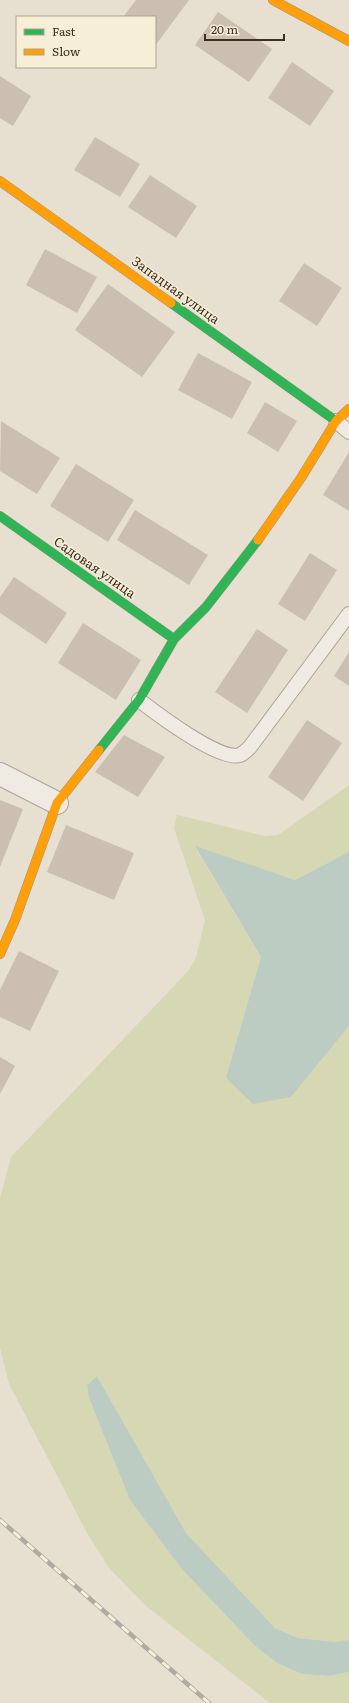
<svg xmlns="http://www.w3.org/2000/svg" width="349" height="1703" viewBox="0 0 349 1703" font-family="Literata,serif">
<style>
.green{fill:#d6d7b3}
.water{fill:#bcccc2}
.building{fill:#cbbfb2}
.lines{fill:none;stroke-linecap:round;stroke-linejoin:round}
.lane-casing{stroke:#ada599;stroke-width:16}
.street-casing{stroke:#ada599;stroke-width:24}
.fast-casing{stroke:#9c958a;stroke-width:10}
.slow-casing{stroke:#9c958a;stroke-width:10}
.lane{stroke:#efebe3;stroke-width:14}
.street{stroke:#efebe3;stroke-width:22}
.fast{stroke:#30b455;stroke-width:9}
.slow{stroke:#ff9f0a;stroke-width:9}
.rail-casing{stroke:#afaaa2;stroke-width:4.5}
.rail{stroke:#f7eed8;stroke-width:3;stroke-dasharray:9;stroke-linecap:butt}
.labels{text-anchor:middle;stroke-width:3;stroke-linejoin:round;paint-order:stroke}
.street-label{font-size:13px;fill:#3d2e20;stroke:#f7eed8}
</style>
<rect width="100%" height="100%" fill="#e7e0d1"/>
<path class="green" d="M349,785V852L295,880L195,847L261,957L226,1079L291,1097L349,1026V1640L336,1642L298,1638L275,1628L186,1533L97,1376L87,1385L89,1398L130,1500L181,1568L255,1646L277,1663L302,1674L329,1676L349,1672V1703H270L146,1606L109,1568L87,1533L9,1384L0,1348V1198L11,1157L189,970L196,958L205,920L174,828L177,815L265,836L278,835Z"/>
<path class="water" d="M195,846L295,880L349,852V1026L291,1097L253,1104L226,1078L261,957Z
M97,1376L186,1533L275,1628L298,1638L336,1642L349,1640V1672L329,1676L302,1674L277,1663L255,1646L181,1568L130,1500L89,1398L87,1385Z"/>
<path class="building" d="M136,0H189L155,46V17H123Z
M218,12L272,49L249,82L195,45Z
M292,62L334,91L310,126L268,98Z
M0,76L31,96L13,126L0,118Z
M95,137L140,164L120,197L74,170Z
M150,175L197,206L176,238L128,207Z
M45,249L97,277L77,313L26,285Z
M304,263L342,288L317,326L279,301Z
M108,284L175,332L142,377L75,330Z
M198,353L252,382L232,419L178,390Z
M265,402L297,421L278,452L247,433Z
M1,421L60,458L37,494L0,471Z
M349,452V511L323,495Z
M76,464L134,500L108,542L50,506Z
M135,510L208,555L189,585L117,540Z
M310,553L337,570L305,621L278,604Z
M14,577L67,613L46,644L0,613V597Z
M83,623L141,660L116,700L58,663Z
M257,629L288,650L247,713L215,692Z
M349,652V686L334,676Z
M307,720L342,743L303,801L268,777Z
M124,735L165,757L138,797L95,772Z
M0,800L23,809L0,867Z
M66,825L134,853L114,900L47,872Z
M19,951L59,971L30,1031L0,1017V990Z
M0,1057L15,1066L0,1094Z"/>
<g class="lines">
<g class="lane-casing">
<path id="lane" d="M336,421L349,432
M139,700C156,713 220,762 240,755C244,753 247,750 250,747L349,614"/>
</g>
<g class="street-casing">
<path id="street" d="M0,774L57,803"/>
</g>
<g class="fast-casing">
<path id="fast" d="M171,303L336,421
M0,516L174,639
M99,750L139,700L174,639L206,607L258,540"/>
</g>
<g class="slow-casing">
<path id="slow" d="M273,0L349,41
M0,181L171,303
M258,540L301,478L336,421L349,409
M0,954L15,920L57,803L99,750"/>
</g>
<use href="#lane" class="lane"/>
<use href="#street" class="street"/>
<use href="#fast" class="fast"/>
<use href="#slow" class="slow"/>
<g class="rail-casing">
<path id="rail" d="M0,1520L209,1703"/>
</g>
<use href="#rail" class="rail"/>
</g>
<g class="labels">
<g class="street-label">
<text transform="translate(176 290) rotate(36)" y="5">Западная улица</text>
<text transform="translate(95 567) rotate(35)" y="5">Садовая улица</text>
</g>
</g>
<rect x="16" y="16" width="140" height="52" fill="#f7eed8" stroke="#ada18e"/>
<rect x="24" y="29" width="20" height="6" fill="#30b455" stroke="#ada18e"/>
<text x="52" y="36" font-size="12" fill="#3d2e20">Fast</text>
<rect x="24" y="49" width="20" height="6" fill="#ff9f0a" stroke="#ada18e"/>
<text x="52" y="56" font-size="12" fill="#3d2e20">Slow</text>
<path d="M205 34v6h79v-6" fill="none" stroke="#3d2e20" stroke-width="2"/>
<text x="211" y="34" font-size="12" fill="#3d2e20" stroke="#f7eed8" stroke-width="3" paint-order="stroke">20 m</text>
</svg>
